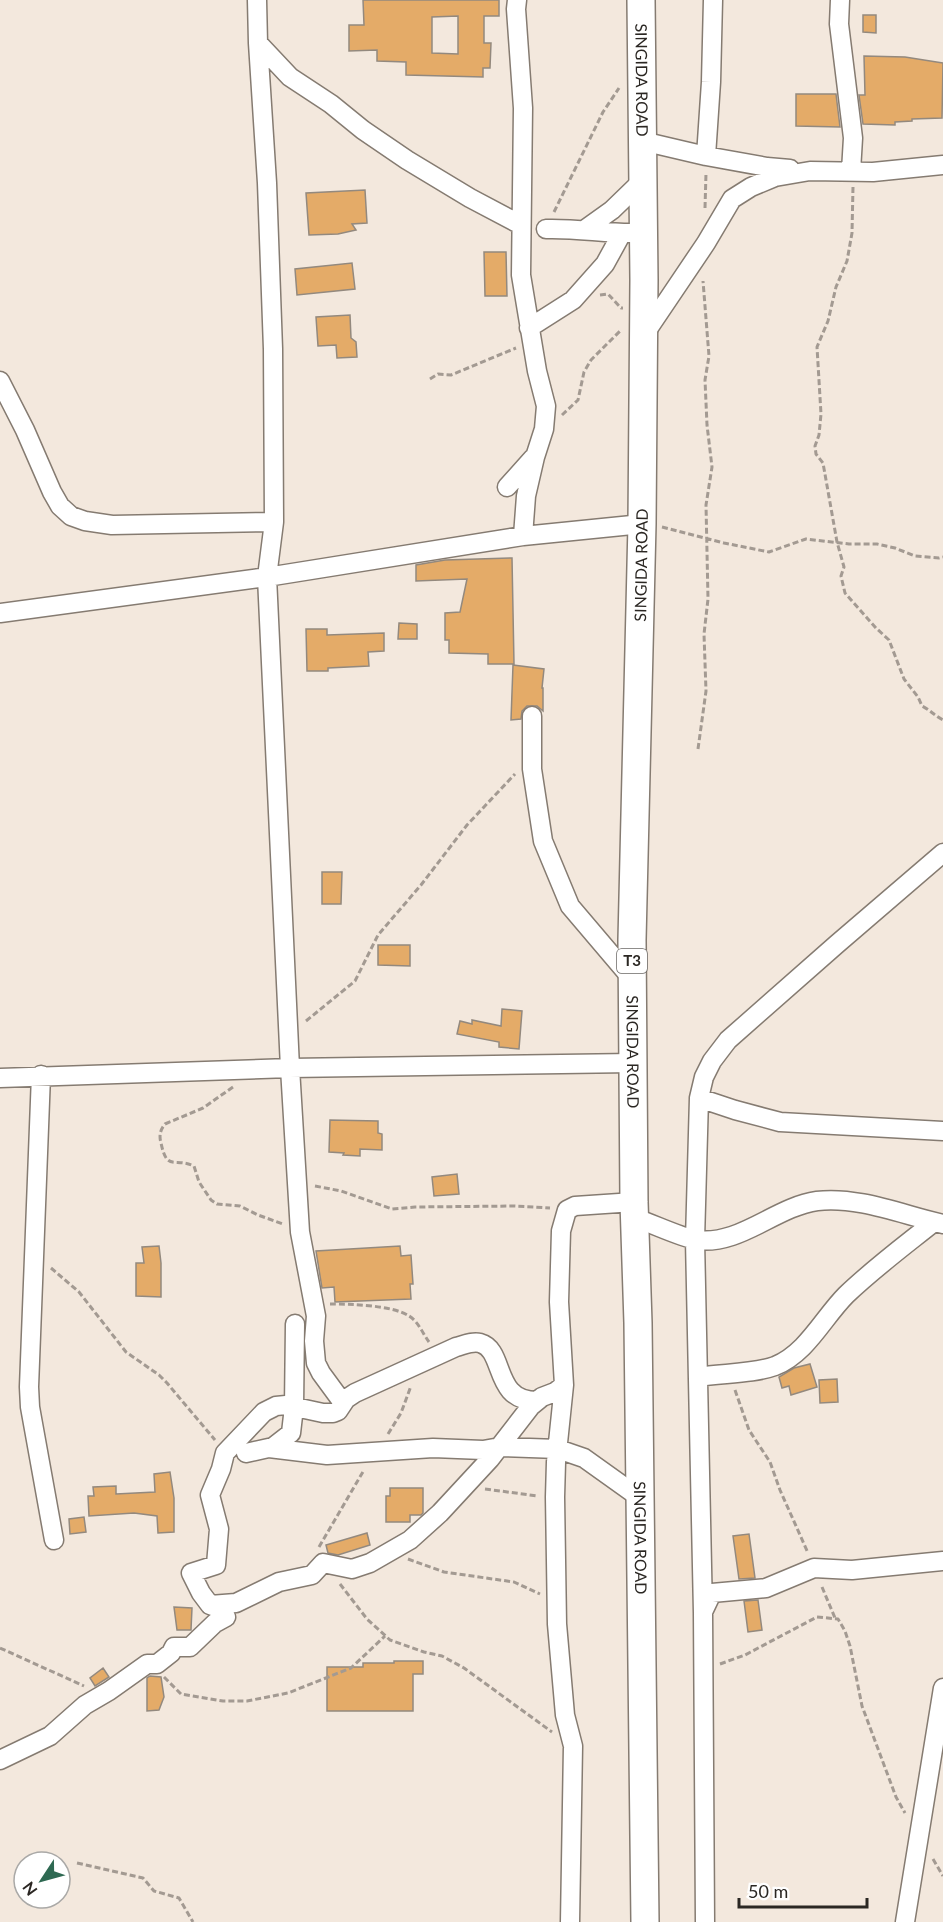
<svg xmlns="http://www.w3.org/2000/svg" width="943" height="1922" viewBox="0 0 943 1922" font-family="Lato,sans-serif">
<style>
.building{fill:#e4ab68;stroke:#93897e;stroke-width:1.5;fill-rule:evenodd}
.lines{fill:none;stroke-linecap:round;stroke-linejoin:round}
.minor-casing{stroke:#857b71;stroke-width:21}
.highway-casing{stroke:#857b71;stroke-width:30}
.path{stroke:#a39a92;stroke-width:3;stroke-dasharray:6 3;stroke-linecap:butt}
.minor{stroke:#fff;stroke-width:18}
.highway{stroke:#fff;stroke-width:27}
.labels{text-anchor:middle;stroke-width:4.5;stroke-linejoin:round;paint-order:stroke}
.shield{fill:#fff;stroke:#6b6865;stroke-width:1.5}
.shield-label{font-size:15px;font-weight:bold;fill:#2b2723}
.street-label{font-size:16px;fill:#2b2723;stroke:#fff}
</style>
<rect width="100%" height="100%" fill="#f3e8dd"/>
<path class="building" d="M363,0H499V16H484V43H491L490,68H483V77L406,75V62L377,61V50L349,51V25H364ZM458,16V54L432,53V17Z
M863,15H876V33L863,32Z
M864,56L905,57L943,63L942,118L912,119V121L895,122V125L863,124L859,95H865Z
M796,94H836L840,127L796,126Z
M365,190L367,223L352,224L356,230L338,234L309,235L306,193Z
M484,252H506L507,296H485Z
M352,263L355,289L297,295L295,269Z
M350,315L351,338L356,342L357,357L337,358L336,345L318,346L316,317Z
M512,558L514,664H488V654L449,653V640H445V613L460,612L467,579L416,581V565L445,560Z
M399,623L417,624V639H398Z
M306,629H327V635L384,633V651L368,652L369,666L328,668V671H307Z
M513,665L544,669L542,688H543V711L537,706H527L522,711L521,719L511,720Z
M322,872H342L341,904H322Z
M378,945H410V966L378,965Z
M502,1009L522,1011L519,1049L499,1047V1042L457,1034L460,1021L472,1024V1020L501,1026Z
M330,1120L378,1121V1133L382,1134V1150L360,1149V1156L343,1155L344,1153L329,1152Z
M457,1174L459,1194L434,1196L432,1177Z
M159,1246L161,1263V1297L136,1296V1263H144L142,1247Z
M400,1246L401,1256L411,1255L413,1284H410L411,1299L335,1302L334,1287L322,1288L316,1251Z
M810,1364L817,1387L791,1395L789,1386L782,1388L779,1377L794,1368Z
M837,1379L838,1402L820,1403L819,1380Z
M170,1472L174,1498V1532L158,1533L157,1516L134,1513L89,1516L88,1496H94L93,1487L116,1486V1494L155,1492L154,1474Z
M390,1488H423V1513L421,1515H410V1522H386V1496H390Z
M84,1517L86,1532L70,1534L69,1519Z
M367,1533L370,1545L338,1555L328,1553L326,1545Z
M749,1534L755,1578L739,1579L733,1536Z
M758,1600L762,1630L748,1632L744,1601Z
M174,1607L192,1608L191,1630H177Z
M394,1661H423V1674H413V1711H327V1667H363V1663H394Z
M103,1668L109,1677L95,1686L90,1678Z
M150,1676L161,1677L164,1697L159,1710L147,1711V1678Z"/>
<g class="lines">
<g class="minor-casing">
<path id="minor" d="M257,0L258,43L267,183L273,349L274,522L267,577L290,1068L300,1232L316,1316L314,1341L316,1363L321,1373L343,1403
M517,0L516,9L523,108L521,275L537,371L546,406L544,429L535,457L526,496L523,536
M840,0L839,24L853,138L851,171
M258,43L290,77L331,104L363,130L407,160L470,198L521,225
M642,141L706,156L767,167L790,169
M706,156L711,82L713,0
M546,229C575,228 603,233 631,233
M584,230L612,210L643,180
M529,328L573,300L605,264L622,233
M644,335L706,243L732,199L751,187L775,177L810,171L873,172L943,165
M0,381L25,430L52,492L60,506L71,516L85,521L112,525L274,522
M507,487L533,458
M0,613L267,577L523,536L642,524
M532,716V769L543,841L570,906L632,979
M41,1075L29,1387L30,1407L54,1540
M0,1078L290,1068L633,1063
M699,1098L735,1110L780,1122L943,1131
M635,1218C651,1223 680,1237 696,1240C740,1246 775,1207 817,1201C858,1196 903,1215 943,1224
M698,1377C722,1373 753,1374 775,1366C807,1353 823,1318 846,1295C873,1269 904,1246 934,1222
M269,1448L327,1455L433,1448L483,1450L500,1447L558,1449L584,1458L640,1498
M246,1453L273,1447L291,1433L294,1407L295,1324
M210,1605L201,1593L191,1573L216,1565L219,1529L210,1495L221,1469L225,1453L264,1412L276,1406L286,1405L323,1413H333L338,1411L346,1399L355,1393L456,1347C464,1345 472,1341 480,1343C506,1350 492,1401 537,1401
M703,1612L712,1593L766,1588L814,1568L852,1570L943,1561
M0,1760L50,1736L85,1705L109,1691L147,1664H157L171,1653L174,1647H190L215,1623L226,1617L221,1609L210,1605L236,1603L279,1582L312,1575L323,1563L352,1569L370,1563L410,1540L440,1513L490,1459L531,1406L542,1397L555,1392L564,1385
M570,1922L573,1746L565,1715L557,1624L555,1497L556,1462L564,1385L559,1302L561,1231L567,1210L575,1206L634,1202
M705,1922L703,1613L695,1240L699,1098L704,1077L712,1061L728,1040L837,944L943,853
M905,1922L943,1688"/>
</g>
<g class="highway-casing">
<g id="highway">
<path id="s1" d="M641,0L644,280L642,524L632,940L634,1202L638,1323L645,1922"/>
</g>
</g>
<path class="path" d="M853,187L852,233L847,261L836,287L828,321L817,347L821,414L819,435L815,446L816,454L823,463L837,542L844,567L841,576L845,593L876,628L889,640L904,679L918,697L922,706C930,710 935,716 943,720
M705,208L706,173
M554,212L603,112L619,88
M600,295L608,294L621,308H623
M430,379L438,374L451,375L516,348
M562,415L578,400L584,372L591,360L621,330
M662,527L724,543L769,552L806,539L849,544H877L895,548L915,556L939,558L943,557
M698,749L706,691L704,634L708,599L706,505L712,467L707,425L705,380L709,356L703,281
M306,1021L355,981L378,935L421,885L467,825L515,774
M233,1087L203,1108L165,1124C160,1130 159,1136 161,1143C167,1172 174,1157 194,1166L199,1182L211,1200L217,1204L240,1206L258,1215L283,1224
M315,1186L341,1191L392,1209L415,1207L515,1206L550,1208
M51,1268L79,1292L126,1352L159,1375L167,1383L215,1440
M330,1304C350,1304 392,1305 409,1316C418,1321 423,1334 429,1342
M735,1390L749,1430L770,1462L780,1490L808,1553
M388,1434L401,1413L411,1386
M485,1489L538,1496
M319,1547L364,1470
M408,1559L444,1572L514,1582L540,1594
M340,1584L367,1619L390,1640L424,1652L442,1656L464,1668L552,1732
M822,1587L835,1618
M0,1648L84,1686
M720,1664L745,1655L817,1617L838,1619L845,1631L850,1646L862,1706L896,1797L905,1813
M164,1677L181,1694L223,1701H247L288,1693L351,1668L385,1636
M933,1859L943,1876
M77,1863L143,1878L154,1891L179,1898L193,1922"/>
<use href="#minor" class="minor"/>
<use href="#highway" class="highway"/>
</g>
<g class="labels">
<rect class="shield" x="617" y="949" width="30" height="24" rx="4.5"/>
<g class="shield-label">
<text x="632" y="966">T3</text>
</g>
<g class="street-label">
<text dy="6" stroke="none"><textPath href="#s1" startOffset="80">SINGIDA ROAD</textPath></text>
<text transform="translate(641 565) rotate(-89)" y="6">SINGIDA ROAD</text>
<text dy="6" stroke="none"><textPath href="#s1" startOffset="1052">SINGIDA ROAD</textPath></text>
<text dy="6" stroke="none"><textPath href="#s1" startOffset="1538">SINGIDA ROAD</textPath></text>
</g>
</g>
<g transform="translate(42 1880) rotate(234)"><circle r="28" fill="#ffffff" stroke="#aaa9a7" stroke-width="1.5"/>
<path d="M0-4.5L10 22L0 15L-10 22Z" fill="#2e6952"/>
<text y="-9" font-size="16" font-weight="bold" text-anchor="middle" fill="#2b2723">N</text>
</g>
<path d="M739 1898v9h128v-9" fill="none" stroke="#2b2723" stroke-width="3"/>
<text x="748" y="1898" font-size="18" fill="#2b2723" stroke="#ffffff" stroke-width="4.5" paint-order="stroke">50 m</text>
</svg>
